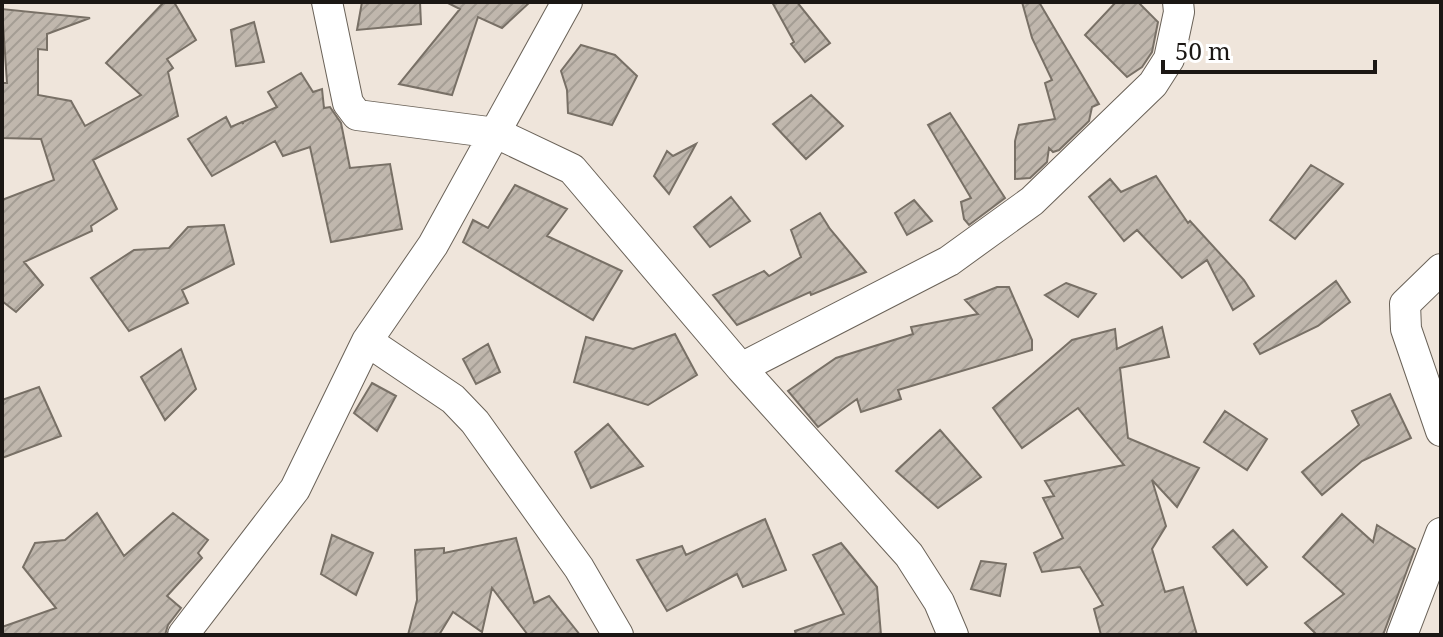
<svg xmlns="http://www.w3.org/2000/svg" width="1443" height="637" viewBox="0 0 1443 637" font-family="'Noto Serif',serif">
<style>
.building{fill:url(#building-hatch);stroke:#787066;stroke-width:2}
.lines{fill:none;stroke-linecap:round;stroke-linejoin:round}
.minor-casing{stroke:#6a6258;stroke-width:32}
.minor{stroke:#fff;stroke-width:30}
</style>
<defs>
<pattern id="building-hatch" width="6" height="6" patternUnits="userSpaceOnUse" patternTransform="scale(2)"><rect width="6" height="6" fill="#c0b7ad"/><path d="M-1 1l2-2M0 6l6-6M5 7l2-2" fill="none" stroke="#a49d94"/></pattern>
</defs>
<rect width="100%" height="100%" fill="#efe5db"/>
<path class="building" d="M164,2H174L196,40L167,59L173,68L168,72L178,116L93,160L117,209L91,226L92,231L24,262L43,285L16,312L2,301V200L54,180L41,139L2,138V83H7L2,9L90,18L47,34V50L38,49V95L71,101L85,126L141,95L106,63Z
M362,2H420L421,24L357,30Z
M446,2H530L502,28L478,17L452,95L399,84L460,9Z
M772,2H797L830,43L805,62L791,44L794,42Z
M1022,2H1039L1099,104L1092,107L1089,121L1059,150L1053,152L1049,148L1047,162L1030,178L1015,179V141L1019,125L1055,119L1045,83L1052,80L1032,38Z
M1116,2H1138L1158,22L1152,52L1142,67L1127,77L1085,35Z
M254,22L264,62L236,66L231,30Z
M581,45L615,55L637,76L612,125L568,113L567,90L561,71Z
M301,73L313,92L322,89L324,108L330,107L341,123L350,168L390,164L402,229L331,242L310,147L283,156L275,141L212,176L188,139L226,117L231,127L242,122L243,124V122L277,107L268,92Z
M811,95L843,126L806,159L773,124Z
M950,113L1005,198L969,225L964,219L961,202L971,198L928,125Z
M696,144L669,194L654,176L667,151L673,156Z
M1311,165L1343,184L1295,239L1270,220Z
M1156,176L1188,223L1190,221L1244,280L1254,296L1233,310L1207,260L1182,278L1137,230L1124,241L1089,197L1110,179L1121,192Z
M515,185L567,209L547,236L622,271L593,320L463,242L473,220L488,228Z
M731,197L750,221L710,247L694,227Z
M914,200L932,221L907,235L895,213Z
M820,213L830,229L866,272L811,295L810,292L737,325L713,295L764,271L769,276L801,257L791,230Z
M224,225L234,264L182,290L188,303L129,331L91,278L134,250L169,248L188,227Z
M1336,281L1350,302L1318,326L1260,354L1254,344Z
M1066,283L1096,294L1078,317L1045,295Z
M997,287H1009L1032,340V350L898,390L901,399L861,412L857,399L818,427L788,391L836,358L913,334L911,327L978,314L965,300Z
M1162,327L1169,357L1120,368L1128,438L1199,468L1177,507L1152,480L1166,526L1152,549L1165,592L1183,587L1197,635H1101L1094,609L1103,605L1080,567L1042,572L1034,553L1063,538L1043,498L1054,496L1045,481L1124,465L1078,408L1022,448L993,408L1072,340L1115,329L1117,349Z
M675,334L697,375L648,405L574,382L586,337L633,349Z
M488,344L500,372L476,384L463,359Z
M181,349L196,389L165,420L141,377Z
M372,383L396,396L377,431L354,413Z
M39,387L61,436L2,458V400Z
M1390,394L1411,438L1362,461L1322,495L1302,472L1359,425L1352,411Z
M1225,411L1267,439L1247,470L1204,442Z
M608,424L643,466L591,488L575,452Z
M940,430L981,477L938,508L896,471Z
M97,513L124,556L173,513L208,540L198,553L202,558L167,596L181,608L168,625L165,635H2V627L56,608L23,567L35,543L65,540Z
M1342,514L1373,542L1377,525L1415,549L1383,635H1317L1305,623L1344,594L1303,557Z
M765,519L786,570L743,587L737,574L667,611L637,560L682,546L686,555Z
M1233,530L1267,567L1247,585L1213,547Z
M332,535L373,553L356,595L321,574Z
M516,538L534,603L549,596L580,635H528L492,588L482,632L453,612L439,635H408L417,600L415,550L444,548V553Z
M841,543L877,587L881,635H796L795,631L844,614L813,555Z
M981,561L1006,564L1000,596L971,589Z"/>
<g class="lines">
<g class="minor-casing">
<path id="minor" d="M327,2L348,103L357,115L496,133L572,169L741,368L909,555L939,602L953,635
M1441,269L1405,304L1406,329L1441,431
M367,341L453,399L475,422L579,568L618,635
M741,368L949,261L1032,201L1153,84L1169,59L1179,12L1178,2
M183,635L295,489L367,341L433,245L567,2
M1402,635L1441,533"/>
</g>
<use href="#minor" class="minor"/>
</g>
<rect width="1443" height="637" fill="none" stroke="#1b1714" stroke-width="8"/>
<path d="M1163 60v12h212v-12" fill="none" stroke="#1b1714" stroke-width="4"/>
<text x="1175" y="60" font-size="24" fill="#1b1714" stroke="#ffffff" stroke-width="6" paint-order="stroke">50 m</text>
</svg>
